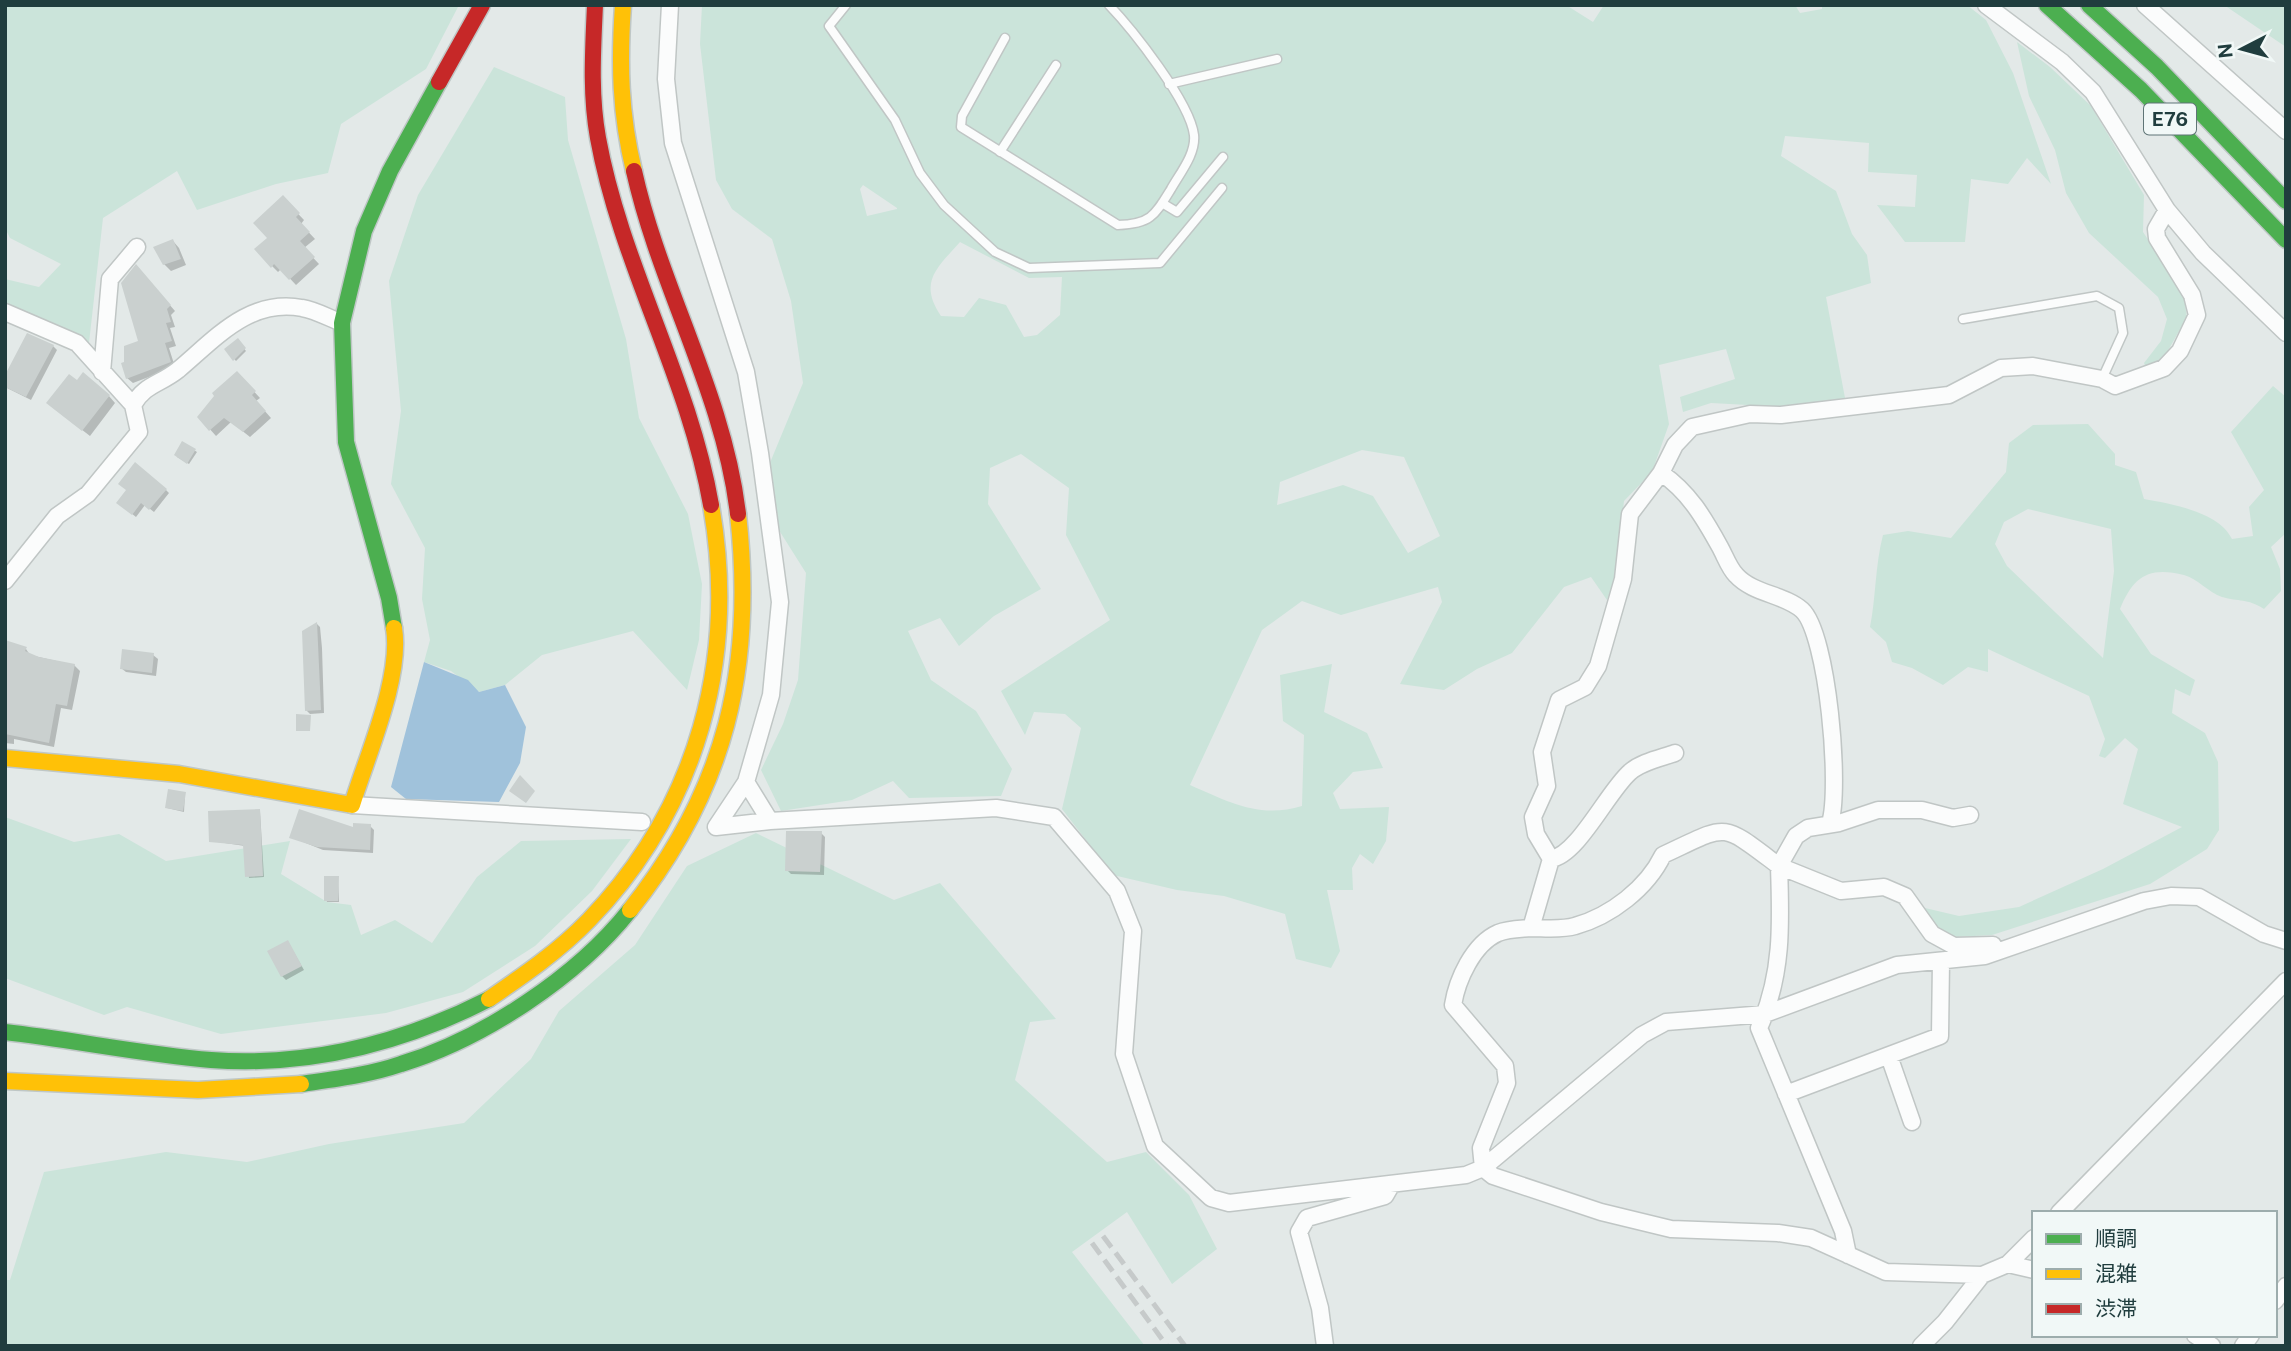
<svg xmlns="http://www.w3.org/2000/svg" width="2291" height="1351" viewBox="0 0 2291 1351" font-family="'Public Sans','Noto Sans JP',sans-serif">
<style>
.green{fill:#cbe4da;fill-rule:evenodd}
.water{fill:#a0c2db}
.shadow{fill:#0003}
.building{fill:#cad0cf}
.lines{fill:none;stroke-linecap:round;stroke-linejoin:round}
.lane-casing{stroke:#c0c6c5;stroke-width:11}
.street-casing{stroke:#c0c6c5;stroke-width:19}
.fast-casing{stroke:#bfc7c6;stroke-width:19}
.slow-casing{stroke:#bfc7c6;stroke-width:19}
.jam-casing{stroke:#bfc7c6;stroke-width:19}
.lane{stroke:#fbfcfc;stroke-width:8}
.street{stroke:#fbfcfc;stroke-width:16}
.fast{stroke:#4caf50;stroke-width:16}
.slow{stroke:#ffc107;stroke-width:16}
.jam{stroke:#c62828;stroke-width:16}
.rail{stroke:#c6caca;stroke-width:5;stroke-dasharray:14 7;stroke-linecap:butt}
.labels{text-anchor:middle;stroke-width:6;stroke-linejoin:round;paint-order:stroke}
.shield{fill:#f1f8f7;stroke:#5f7576;stroke-width:2}
.shield-label{font-size:19px;font-weight:bold;fill:#203d3e}
</style>
<rect width="100%" height="100%" fill="#e3e9e8"/>
<path class="green" d="M5,5H459L426,69L341,124L328,173L276,184L197,210L177,171L103,218L89,343L5,304V279L39,287L61,264L10,238L5,228Z
M702,5H1566L1593,22L1604,5H1795L1800,13L1822,9V5H1967L1986,20L2013,73L2051,184L2027,158L2008,184L1971,179L1965,242H1905L1877,205L1915,207L1917,175L1868,172L1869,143L1785,136L1781,156L1836,191L1852,234L1867,255L1871,283L1826,297L1845,398L1787,407L1711,403L1683,412L1680,397L1735,379L1726,349L1659,365L1669,424L1652,472L1624,501L1616,576L1607,600L1591,577L1564,587L1512,653L1477,669L1444,690L1400,684L1442,602L1438,587L1341,615L1302,601L1262,630L1190,785C1229,802 1260,819 1302,806L1304,735L1283,721L1280,675L1332,664L1324,712L1367,733L1383,768L1353,772L1333,793L1340,809L1389,807L1386,841L1373,864L1360,854L1352,868L1353,890H1327L1340,951L1331,968L1296,959L1285,914L1224,896L1177,890L1113,875L1062,809L1081,728L1065,714L1034,712L1025,735L1001,691L1110,620L1066,535L1069,488L1021,454L990,468L988,504L1041,589L994,616L959,646L940,618L908,631L931,680L976,711L1012,769L1001,796L909,798L893,781L852,800L781,811L761,770L783,724L798,680L806,573L777,527L767,470L803,383L791,301L772,239L732,209L716,180L700,44ZM863,185L897,208V209L867,216L860,189ZM960,242L1029,278L1062,277L1060,315L1037,335L1024,337L1006,305L979,298L964,317L941,316C918,282 937,268 960,242ZM1362,450L1404,457L1440,536L1408,553L1373,496L1343,485L1277,505L1280,482Z
M2224,5H2286V47Z
M2017,42L2050,67L2091,106L2144,195L2143,232L2183,292L2187,317L2161,363L2146,368L2144,363L2161,341L2167,319L2158,297L2089,233L2066,193L2055,150L2029,96Z
M494,67L565,97L568,140L626,339L639,418L688,514L702,584L699,640L687,690L633,631L542,655L505,685L479,692L451,671L424,662L430,640L422,599L425,548L391,484L401,411L389,281L418,195Z
M2273,386L2286,397V533L2271,547L2280,569L2281,591L2264,609C2247,598 2239,602 2222,597C2209,593 2197,578 2184,575C2147,566 2133,578 2120,609L2151,654L2195,680L2190,696L2175,689L2172,713L2205,733L2218,762L2219,830L2207,849L2150,884L1992,935L1955,937L1936,926L1925,908L1959,916L2019,907L2103,869L2182,827L2123,804L2138,749L2125,738L2105,758L2099,756L2105,739L2089,696L1988,649V672L1968,667L1943,685L1912,668L1892,662L1886,642L1870,627C1876,596 1875,566 1883,535L1908,531L1951,538L2006,472L2009,443L2033,425L2088,424L2115,454V465L2136,472L2144,499C2172,504 2219,512 2232,539L2253,536L2249,507L2264,490L2231,432ZM2028,509L2111,529L2114,571L2103,658L2007,566L1995,544L2004,522Z
M5,817L74,842L119,834L166,861L290,841L281,874L327,902L351,905L361,935L395,920L432,943L477,877L521,841L631,839L592,891L535,946L463,992L386,1013L221,1034L127,1007L104,1015L5,978Z
M756,833L894,900L940,883L1056,1019L1030,1022L1015,1080L1107,1162L1146,1152L1189,1195L1217,1249L1172,1284L1127,1212L1072,1252L1145,1346H5V1280H10L44,1172L166,1152L247,1162L329,1144L464,1123L531,1059L559,1011L635,945L687,866Z"/>
<path class="water" d="M424,662L468,680L479,692L505,685L526,727L520,763L499,802L406,799L391,787Z"/>
<path class="shadow" d="M283,198L304,220L301,224L315,239L304,248L319,264L296,285L281,269L278,272L256,250L269,238Z
M173,241L179,248L186,265L171,271L164,264Z
M141,272L175,311L171,315L175,327L170,328L176,346L169,348L175,367L133,383L127,378L141,342Z
M237,340L246,351L236,361L226,350Z
M53,346L57,350L31,400L5,387Z
M237,373L260,398L256,401L271,418L250,437L231,422L216,436L199,417Z
M109,396L115,403L90,436L55,409Z
M183,443L197,452L189,464L177,457Z
M128,490H166L169,493L154,512L145,505L136,517L122,506Z
M317,624L320,627L322,648L324,713L310,714L306,710Z
M5,641L26,649L30,655L74,665L80,671L72,710L61,708L54,747L14,739V744L5,743Z
M153,655L158,659L156,676L126,672L121,668Z
M185,794L184,812L167,808Z
M260,811L264,877L249,878L245,846L211,841Z
M370,826L374,830L373,853L323,850L291,837Z
M821,833L825,837L824,875L791,874L787,870Z
M338,878L339,902H327L326,900Z
M288,942L304,970L286,980L282,976Z"/>
<path class="building" d="M283,195L300,213L296,217L310,232L300,241L315,257L289,280L274,264L271,268L254,249L267,238L253,223Z
M173,239L181,259L163,265L153,247Z
M136,264L171,305L167,309L171,322L166,323L172,341L165,343L171,362L126,379L121,363L124,362V346L138,341L121,283Z
M27,333L54,345L26,397L5,387V375Z
M238,338L246,348L233,361L224,349Z
M237,371L256,391L252,395L266,411L243,432L224,418L209,431L197,417L214,396L212,393Z
M83,372L110,395L82,431L46,403L69,374L77,380Z
M182,441L196,449L187,464L174,455Z
M135,462L167,489L149,510L141,503L132,515L116,503L126,490L118,484Z
M317,622L321,710L305,711L302,631Z
M5,640L27,647L25,651L39,657L75,664L67,706L56,704L49,743L5,734Z
M122,649L154,653L152,673L120,669Z
M296,714L311,715L310,731H296Z
M520,775L535,791L526,803L509,791Z
M168,789L186,792L183,811L165,808Z
M260,809L263,876L245,877L243,845L209,842L208,811Z
M299,809L353,827V823L371,824L370,850L317,847L289,838Z
M786,831H822L820,872L785,871Z
M324,876H339L338,901H324Z
M288,940L302,966L281,977L267,951Z"/>
<g class="lines">
<g class="lane-casing">
<path id="lane" d="M846,5L829,26L895,120L920,173L944,205L995,252L1029,268L1160,263L1222,188
M1005,38L962,116L961,127L1118,225C1151,224 1155,215 1171,189C1180,173 1196,154 1194,135C1190,102 1132,29 1109,5
M1169,84L1277,59
M1000,152L1056,65
M1162,203L1177,212L1223,157
M1963,319L2097,296L2119,308L2123,333L2102,379"/>
</g>
<g class="street-casing">
<path id="street" d="M670,5L666,79L673,143L746,372L760,453L780,602L771,695L746,782L716,827
M1986,5L2062,62L2093,92L2167,210L2203,253L2286,333
M2145,5L2286,131
M5,312L77,343L133,405
M102,372L110,279L137,247
M1661,473C1689,492 1704,518 1720,547C1725,556 1729,568 1736,575C1753,594 1784,594 1802,610C1828,634 1841,789 1830,823
M5,581L57,516L88,494L139,432L133,405C145,384 159,385 178,370C215,339 249,298 302,308C315,310 329,318 342,323
M746,782L770,821L996,808L1054,817L1117,891L1133,931L1124,1054L1155,1146L1211,1198L1229,1203L1466,1175L1483,1168L1642,1035L1666,1022L1765,1014L1897,965L1985,956L2144,901L2171,896L2199,897L2264,934L2286,941
M352,805L642,822
M1970,815L1953,818L1922,810H1878L1839,823L1808,828L1796,836L1779,866L1841,891L1884,887L1905,896L1932,934L1954,946L1993,945
M716,827L770,821
M1551,859C1578,855 1608,791 1630,772C1641,762 1661,758 1675,753
M1531,928C1544,928 1562,930 1575,926C1611,916 1647,888 1663,855C1730,824 1719,821 1779,866C1781,923 1783,974 1759,1028L1843,1231L1848,1255
M1889,1056L1912,1122
M1786,1094L1940,1036L1941,961
M2059,1213L2286,981
M2034,1238L2008,1264L1982,1275L1886,1272L1811,1238L1778,1233L1671,1229L1601,1212L1493,1176L1483,1168L1481,1148L1507,1083L1505,1066L1453,1005C1457,980 1473,944 1498,933C1508,929 1521,929 1531,928L1551,859L1536,834L1533,817L1547,786L1542,752L1559,700L1585,687L1598,666L1623,579L1630,514L1661,473L1675,445L1692,427L1750,414L1781,415L1949,395L2001,368L2033,366L2102,379L2115,386L2164,368L2180,351L2197,315L2192,295L2157,238L2156,229L2167,210
M2008,1264L2034,1270
M2275,1301L2286,1286
M2195,1335L2212,1346
M1325,1346L1320,1308L1299,1232L1307,1218L1385,1196L1392,1184
M1921,1346L1945,1322L1982,1275
M2243,1346L2251,1335"/>
</g>
<g class="fast-casing">
<path id="fast" d="M2047,5L2141,90L2286,240
M2089,5L2157,67L2286,201
M394,628L389,598L346,442L342,323L364,231L390,171L439,82
M5,1032C74,1040 142,1054 211,1060C309,1067 403,1043 489,999
M301,1084C335,1079 369,1075 401,1064C483,1039 577,977 630,910"/>
</g>
<g class="slow-casing">
<path id="slow" d="M623,5C619,64 620,113 634,171
M5,758L179,774L352,805C367,755 402,678 394,628
M630,910C726,790 755,667 738,514
M489,999C524,975 559,951 589,920C698,807 738,658 711,505
M5,1081L198,1090L301,1084"/>
</g>
<g class="jam-casing">
<path id="jam" d="M595,5C593,50 590,94 598,138C621,265 689,378 711,505
M439,82L482,5
M634,171C660,288 724,394 738,514"/>
</g>
<use href="#lane" class="lane"/>
<use href="#street" class="street"/>
<use href="#fast" class="fast"/>
<use href="#slow" class="slow"/>
<use href="#jam" class="jam"/>
<path class="rail" d="M1103,1236L1185,1346
M1092,1243L1167,1346"/>
</g>
<g class="labels">
<rect class="shield" x="2144" y="103.5" width="52" height="31" rx="5"/>
<g class="shield-label">
<text x="2170" y="126">E76</text>
</g>
</g>
<rect width="2291" height="1351" fill="none" stroke="#203d3e" stroke-width="14"/>
<rect x="2032" y="1211" width="245" height="126" fill="#f1f8f7" stroke="#9dadad" stroke-width="2"/>
<rect x="2046" y="1234" width="35" height="10" fill="#4caf50" stroke="#9dadad" stroke-width="2"/>
<text x="2095" y="1246" font-size="21" fill="#203d3e">順調</text>
<rect x="2046" y="1269" width="35" height="10" fill="#ffc107" stroke="#9dadad" stroke-width="2"/>
<text x="2095" y="1281" font-size="21" fill="#203d3e">混雑</text>
<rect x="2046" y="1304" width="35" height="10" fill="#c62828" stroke="#9dadad" stroke-width="2"/>
<text x="2095" y="1316" font-size="21" fill="#203d3e">渋滞</text>
<g transform="translate(2242 49) rotate(264)" stroke="#f1f8f7" stroke-width="5" paint-order="stroke">
<path d="M0-5L12 26L0 18L-12 26Z" fill="#203d3e"/>
<text y="-10" font-size="19" font-weight="bold" text-anchor="middle" fill="#203d3e">N</text>
</g>
</svg>
